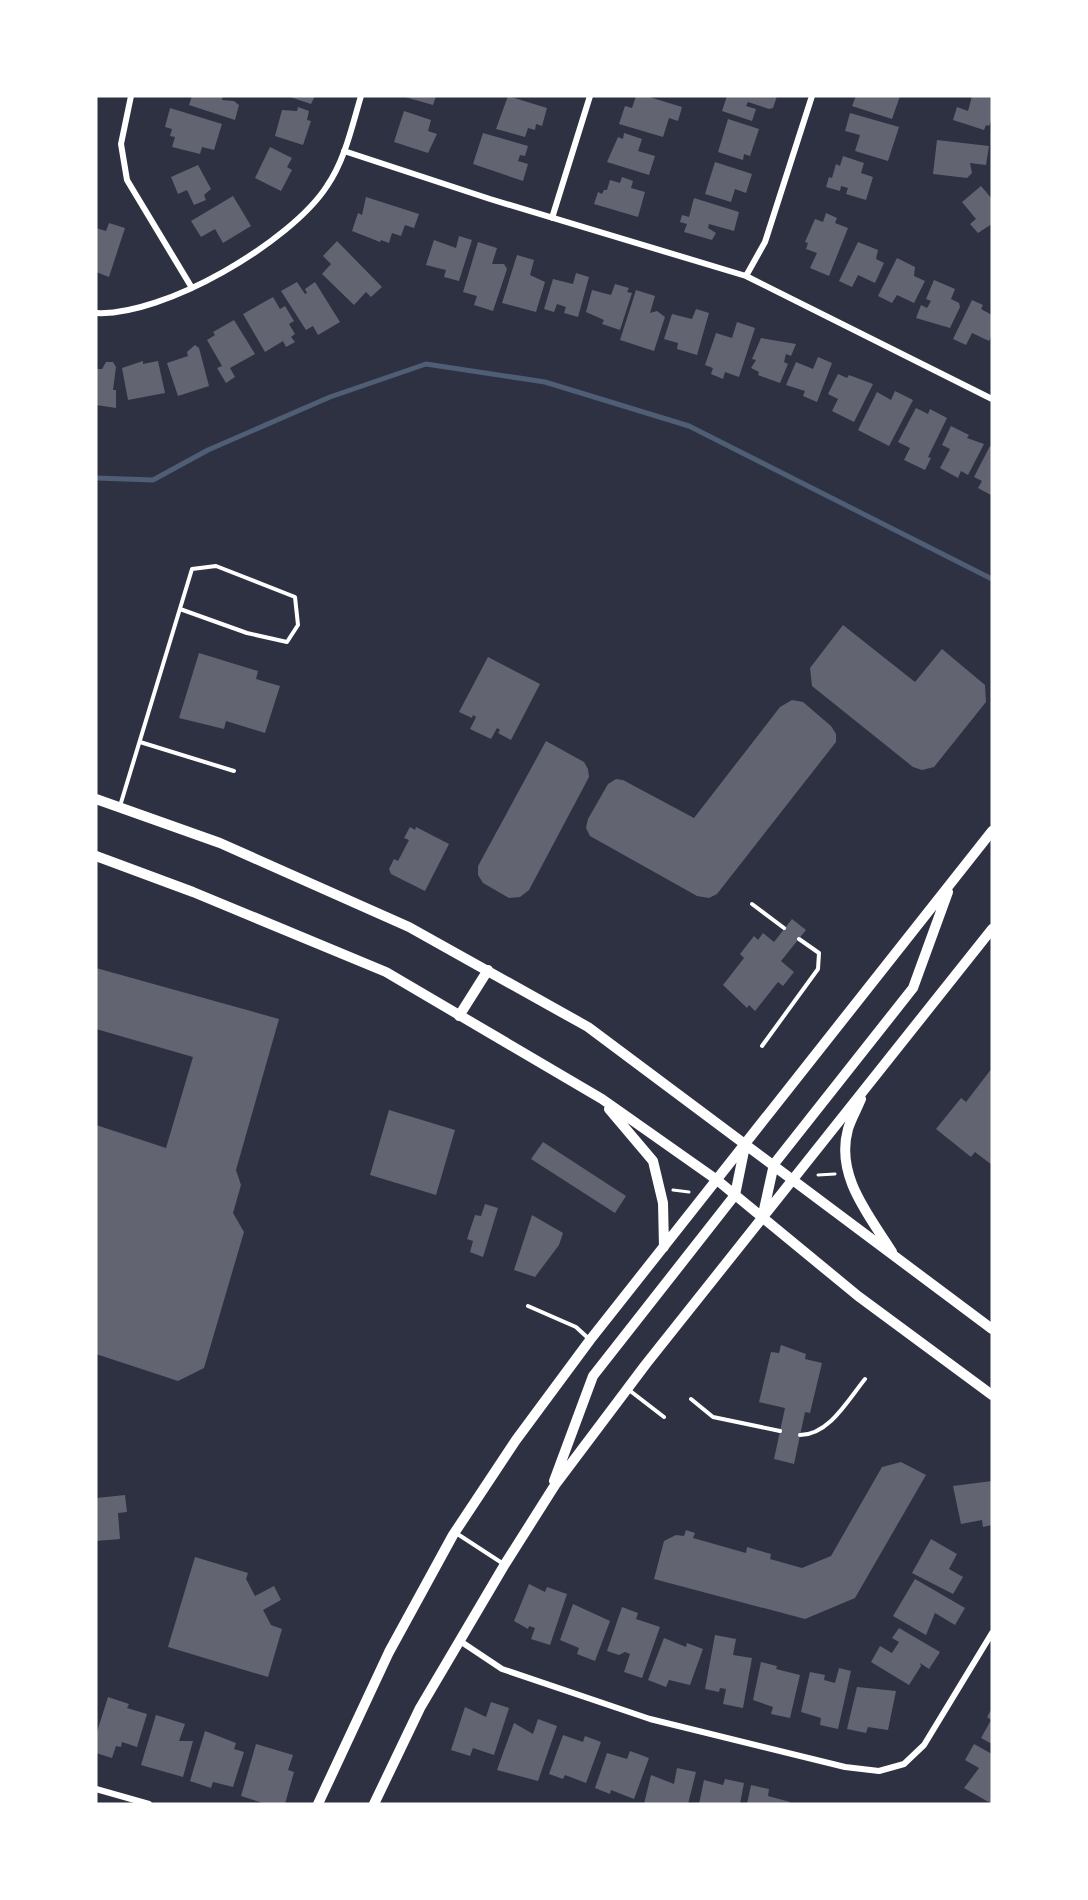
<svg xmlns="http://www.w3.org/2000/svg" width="1088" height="1900" viewBox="0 0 1088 1900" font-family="'Nunito Sans',sans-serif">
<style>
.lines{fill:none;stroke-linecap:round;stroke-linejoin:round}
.stream{stroke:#4f5d75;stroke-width:5}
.building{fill:#626471}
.path{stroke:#fff;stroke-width:3}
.service{stroke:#fff;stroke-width:4}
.minor{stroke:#fff;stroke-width:6}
.secondary{stroke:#fff;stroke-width:10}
</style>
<rect width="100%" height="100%" fill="#2d3142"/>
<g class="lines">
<path class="stream" d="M96,478L153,480L208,450L330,397L426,364L545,382L689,426L992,579"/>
</g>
<path class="building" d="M192,96H223L222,100L234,101L239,105L235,120L189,105Z
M287,96H315L311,104Z
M436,96L433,105L405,97V96Z
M508,96L547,108L542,126L536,124L535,130L528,128L525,137L496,129Z
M636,96H646L682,107L678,121L669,118L663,137L619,124L625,106L632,108Z
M727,96H777L773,108L769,109L748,102L746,106L756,109L752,121L722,111Z
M856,96H900L892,119L852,106Z
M972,96L992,97V118L989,126L986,125L984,130L953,120L957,107L968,111Z
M298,107L309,111L307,120L311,121L303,145L275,136L282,110L297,111Z
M170,108L222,124L214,150L202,147L200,154L172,147L175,137L170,136L172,129L165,127Z
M404,111L431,120L428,131L437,134L428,153L394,142Z
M850,113L899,127L888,161L855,151L860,135L845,131Z
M728,119L759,129L750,156L744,154L743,160L718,152Z
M483,133L528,146L525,156L520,155L518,161L528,164L523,181L473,164Z
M624,133L642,139L638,151L655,156L649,175L607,162L618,137L623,139Z
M937,140L989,146L986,165L970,163L972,173L967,178L933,174Z
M270,147L292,158L287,167L292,170L281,191L255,178Z
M843,156L864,163L861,173L873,177L866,200L846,194L848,188L841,186L840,191L826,187L829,177L832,178L836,164L840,166Z
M715,162L752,174L746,193L735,189L731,202L705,194Z
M198,165L211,189L204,195L206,200L194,205L187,190L178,194L171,177Z
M622,177L633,181L631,188L645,192L638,217L594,204L598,192L602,194L604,190H607L610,180L620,183Z
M981,186L992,199V224L978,233L970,224L976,219L962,202Z
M233,196L251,226L223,243L215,229L201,237L191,221Z
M366,197L419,214L414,228L405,225L401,236L392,233L389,243L381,240L380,242L352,231L358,213L362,215Z
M694,198L739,212L734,231L709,224L708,228L716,233L712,240L684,232L687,224L680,222L682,215L689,217Z
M826,213L837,218L835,223L848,228L829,276L810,268L817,253L806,249L808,243L805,242L815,219L823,222Z
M109,223L125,228L109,277L96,272V228L106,231Z
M459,236L472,240L459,281L444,277L446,270L426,265L434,240L456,248Z
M337,241L382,287L371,297L366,292L354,305L322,274L331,264L323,256Z
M478,242L497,248L492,264H504L507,269L493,311L474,305L477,296L463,292Z
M858,242L878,250L876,259L884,263L875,283L858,275L852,287L839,281Z
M517,255L534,260L530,275L545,282L536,312L502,303Z
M897,258L915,267L914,276L925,281L914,303L897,295L892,303L878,296Z
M576,273L589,277L578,317L564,313L566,307L557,304L554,312L544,309L553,279L573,284Z
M934,280L955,289L951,299L959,303L960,307L950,328L916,318L921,305L927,308L931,301L926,299Z
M297,282L305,294L307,293L305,289L315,282L340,322L318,335L313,326L306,330L281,291Z
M615,284L629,288L627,292L632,293L620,330L602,324L604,320L586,312L592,290L611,295Z
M636,290L655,296L650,313L657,311L665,317L654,351L620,340Z
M273,297L280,309L285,306L294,321L289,324L295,334L291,337L295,342L286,347L283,341L265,352L243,314Z
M972,300L983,305L981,309L992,315V335L989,341L972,333L966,345L953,339Z
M696,309L709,313L697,355L677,349L678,343L664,339L672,314L692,319Z
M234,320L255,354L230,368L235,377L226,383L217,368L222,366L207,340L215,335L213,332Z
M737,322L755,328L739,377L725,372L723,379L711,374L713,368L705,365L716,333L732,338Z
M761,338L796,344L791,356L786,354L784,362L788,364L780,383L758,375L759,372L751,368L756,360L752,359Z
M195,345L199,348L209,386L178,396L167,363L188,356L187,352Z
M818,357L832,363L817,402L803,396L805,391L786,385L796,362L813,369Z
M143,361V364L158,361L165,393L128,400L122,368Z
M106,362H113L116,367L113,390H116V408L96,405V369H102Z
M838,374L847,378L849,375L873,384L854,422L832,411L838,399L828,394Z
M895,391L913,400L889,446L858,430L877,392L891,400Z
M916,408L928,414L930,409L947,418L928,457L931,458L925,470L904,460L910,448L898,442Z
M951,426L969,435L967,438L984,444L968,475L961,471L958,478L940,468L950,449L942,445Z
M990,446L992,448L991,495L978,488L982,481L974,477Z
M843,625L915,682L942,649L985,685L986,702L934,767L922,770L913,767L812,686L810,668Z
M199,653L258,671L256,679L280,686L265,733L226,721L224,729L179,718Z
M488,657L540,684L511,740L498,733L500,730L497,728L491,739L470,729L476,717L473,715L472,718L459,712Z
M792,700L803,702L831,726L836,734V742L717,894L709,898L697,896L590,836L586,828L588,819L608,784L616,779L623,780L694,818L780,707Z
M546,741L584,762L588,769L589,777L529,890L520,897L509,898L483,883L478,875V866Z
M410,827L415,830L416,827L449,844L425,891L391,874L389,869L394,859L398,861L409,840L404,838Z
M792,919L806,930L781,961L794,972L783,986L778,982L755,1011L749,1005L747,1008L723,985L744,958L740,954L754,936L758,940L763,933L774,942Z
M96,968L279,1019L236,1170L241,1185L233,1213L244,1232L204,1368L178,1381L96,1354V1125L166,1148L193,1057L96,1029Z
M992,1068V1165L975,1152L971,1157L936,1129L961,1098L966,1102Z
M389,1110L455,1130L436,1195L370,1175Z
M543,1142L626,1196L615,1213L531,1159Z
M485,1204L498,1208L483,1257L470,1252L473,1241L467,1239L475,1215L481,1216Z
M532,1215L563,1233L559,1245L535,1277L514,1270Z
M781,1345L806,1354L805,1359L822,1363L810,1413L805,1412L794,1464L774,1459L785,1408L759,1402L771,1352L779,1353Z
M901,1462L926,1475L855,1598L805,1619L654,1579L664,1541L676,1535L684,1536L686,1530L695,1533L693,1538L746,1553L747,1547L771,1554L770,1559L802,1568L831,1556L882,1467Z
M992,1481V1525L983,1527L982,1520L961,1524L953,1486Z
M125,1495L127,1512L118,1513L120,1539L96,1541V1498Z
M931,1539L957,1554L949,1569L963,1577L953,1594L912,1573Z
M195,1557L248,1573L246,1579L255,1596L274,1586L281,1600L263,1610L271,1625L282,1629L268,1677L168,1647Z
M915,1579L965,1608L955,1625L935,1613L926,1635L893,1616Z
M529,1584L545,1592L547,1587L567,1594L550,1645L531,1639L535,1628L529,1626L528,1629L514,1621Z
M573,1604L610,1621L595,1661L577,1654L579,1648L560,1640Z
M622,1607L638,1613L636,1619L660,1627L642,1678L624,1672L630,1654L625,1652L619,1655L607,1651Z
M899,1628L940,1652L929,1669L920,1663L921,1666L909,1685L871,1662L880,1646L892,1653L899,1642L892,1638Z
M715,1635L736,1639L733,1655L752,1658L743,1708L723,1704L726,1689L720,1688L719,1692L705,1689Z
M664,1638L686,1647L687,1643L703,1649L690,1685L669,1680L666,1687L648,1680Z
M761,1662L777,1666L776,1669L800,1675L790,1718L771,1714L773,1707L753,1700Z
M839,1668L851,1671L838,1729L820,1725L821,1718L801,1712L810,1672L825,1675L824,1680L835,1683Z
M857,1687L896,1691L888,1730L868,1727L866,1733L847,1729Z
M108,1697L129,1704L127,1708L147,1714L137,1747L122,1742L121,1747L116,1746L112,1758L96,1753V1735Z
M491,1702L509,1708L494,1755L473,1748L470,1756L451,1750L465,1707L486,1717Z
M992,1708V1744L981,1738L991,1720L987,1717Z
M156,1715L185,1724L179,1741H193L183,1777L141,1765Z
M538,1719L557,1726L538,1781L497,1770L514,1723L533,1734Z
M205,1731L236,1743L234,1749L244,1752L233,1787L213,1782L211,1788L190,1781Z
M563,1735L583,1742L585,1736L601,1742L586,1783L565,1775L563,1779L549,1774Z
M256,1744L293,1755L288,1770L294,1772L285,1804H266L241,1796Z
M974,1744L992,1754V1804L964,1788L979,1768L965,1760Z
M630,1751L649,1758L634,1799L611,1790L610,1794L595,1788L607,1753L627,1759Z
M677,1768L696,1772L688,1804H644L651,1775L674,1784Z
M725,1779L744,1783L740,1804H699L704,1780L723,1785Z
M751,1785L769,1789L768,1796L790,1802L789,1804H747Z"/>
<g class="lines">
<path class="path" d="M818,1175L835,1174
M673,1190L689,1192"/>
<path class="service" d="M140,742L234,771
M120,806L192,569L216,566L295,597L298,625L287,642L247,633L180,609
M752,904L784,928
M762,1046L818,969L819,953L799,939
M528,1306L576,1327L588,1338
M629,1390L664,1417
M691,1399L713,1417L780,1431
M800,1435C829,1435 848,1400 865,1379
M456,1533L502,1563"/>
<path class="minor" d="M131,96L121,144L127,180L192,288
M344,151L490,199L746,276L992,399
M552,218L590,96
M746,276L765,242L812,96
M96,313C163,317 291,242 327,186C345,160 352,126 361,96
M460,1641L502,1669L650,1719L845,1767L879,1771L904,1764L924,1745L992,1633
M96,1789L149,1804"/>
<path class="secondary" d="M96,799L220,843L409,927L588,1027L992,1329
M96,856L193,892L386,972L602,1099L717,1180L858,1296L992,1395
M459,1016L488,970
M861,1099C857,1109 851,1119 848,1129C835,1176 869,1215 892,1252
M609,1109L653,1161L663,1203L664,1247
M763,1214L774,1164L913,988L948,892
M554,1481L593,1376L735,1195L745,1146
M318,1804L389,1652L453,1535L516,1440L590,1340L992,831
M374,1804L420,1708L505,1564L555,1485L646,1364L992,929"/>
</g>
<rect width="1088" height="1900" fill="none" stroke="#ffffff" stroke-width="195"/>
</svg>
